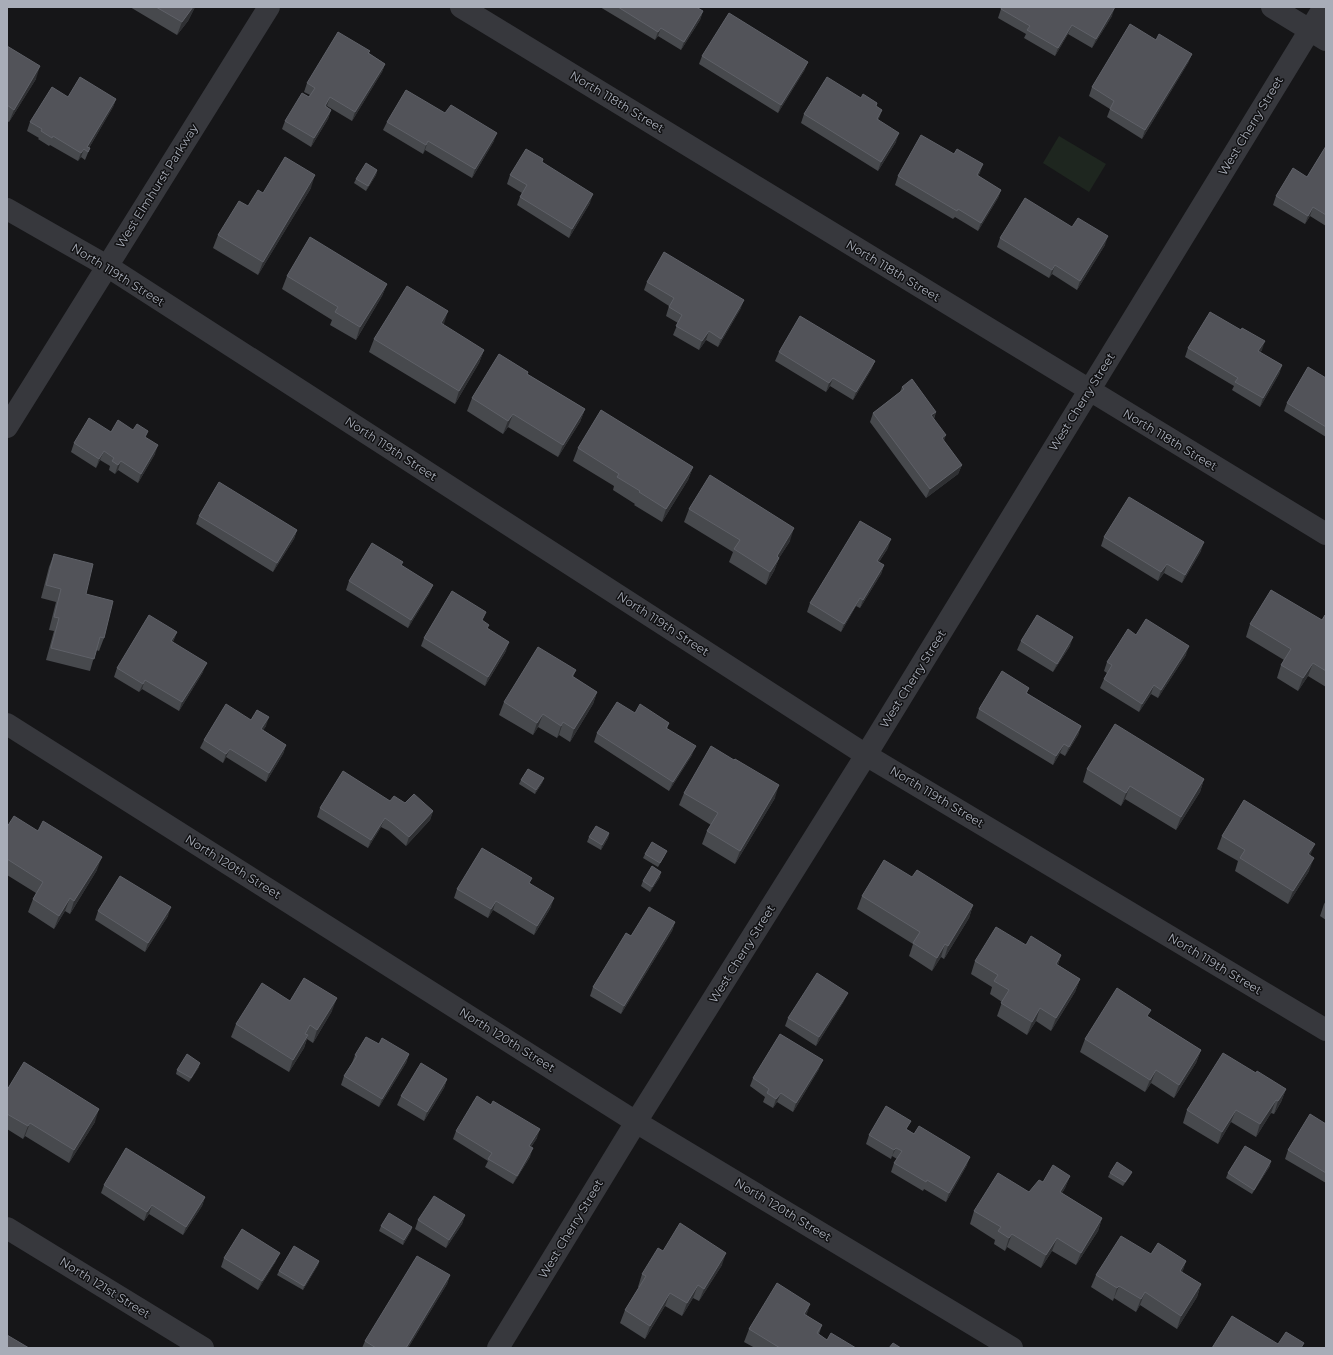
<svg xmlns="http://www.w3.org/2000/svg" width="1333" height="1355" viewBox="0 0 1333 1355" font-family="Montserrat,sans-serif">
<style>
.green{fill:#1e261f}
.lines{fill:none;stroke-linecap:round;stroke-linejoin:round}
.minor{stroke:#37383d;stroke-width:22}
.wall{fill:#47494d}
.shaded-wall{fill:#2f3033}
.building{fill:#525359;stroke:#5f6168}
.labels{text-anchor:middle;stroke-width:3;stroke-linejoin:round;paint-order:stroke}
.street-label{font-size:12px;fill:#a8adb8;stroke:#111113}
</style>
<rect width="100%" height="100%" fill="#161618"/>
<path class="green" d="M1059,136L1106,164L1089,192L1043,163Z"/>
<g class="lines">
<path class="minor" d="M461,7L1326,534
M1272,7L1326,40
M7,209L107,266L866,755L1326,1030
M7,427L269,7
M7,724L636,1122L1012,1348
M7,1228L203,1348
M498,1348L636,1122L866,755L1324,7"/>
</g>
<path class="wall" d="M130,7H195L188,21L177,35Z
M600,7H696L703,11L700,20L681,50L658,36L655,40Z
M1001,9L1112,16L1092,48L1068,34L1055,56L1024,38L1026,34L998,18Z
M1156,40L1192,54L1188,63L1142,139L1107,117L1110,109L1089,96L1092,87Z
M7,46L36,79L9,122L7,121Z
M370,51L369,53L385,64L382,72L352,121L327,106L326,107L331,110L328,119L311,147L282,129L285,121L310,95L304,92L307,83Z
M702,56L808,62L804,71L778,113L699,64Z
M68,97L116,99L113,107L89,148H90L85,160L81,157L78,161L50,145L49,146L38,139L39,138L27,131L30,122Z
M861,98L882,110L878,120L896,142L878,171L801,123L804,114Z
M387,122L494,141L472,178L425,150L423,154L383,130Z
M1326,146V226L1310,216L1305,224L1273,205L1276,196L1307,177Z
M542,162L590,203L569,238L517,205L520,197L522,193L507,184L510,175Z
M377,170L376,175L366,191L354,183L356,179Z
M980,173L978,176L1001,190L998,198L978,231L955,217L953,219L895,185L898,176Z
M311,188L258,275L213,248L218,235L248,206L263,193Z
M1072,227L1105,245L1077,290L1052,274L1049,278L997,247L1000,238Z
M287,276L387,284L382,296L356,340L330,325L332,320L282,289Z
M647,282L741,308L718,347L706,340L699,350L673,335L678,323L666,316L669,306L644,290Z
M374,339L484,350L479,363L455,404L369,352Z
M1188,348L1262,350L1260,352L1282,365L1279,374L1260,407L1232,390L1234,386L1185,357Z
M779,352L875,361L871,370L853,400L830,386L826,392L775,361Z
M528,372L527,374L585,409L580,422L558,457L508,427L503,434L467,411L472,398Z
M1326,378V437L1284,411L1287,403Z
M902,387L936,412L934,419L944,441L962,465L958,474L926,498L870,422L873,413L900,392Z
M111,432L146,438L155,454L138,483L118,470L115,474L109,470L110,466L100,460L96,468L71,452L74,443Z
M578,448L693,467L688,480L662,522L634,505L635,504L613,490L614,486L573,461Z
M689,509L790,541L779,558L774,571L766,585L729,562L733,552L684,522Z
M199,516L297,530L294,539L273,572L196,524Z
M1104,537L1201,551L1182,583L1164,573L1158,581L1101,546Z
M888,548L879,562L884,565L881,574L860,608L856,606L841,632L807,612L810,603Z
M54,554L86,594L104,638L99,651L96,650L90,671L46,660L54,631L49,630L56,602L41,598L49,567Z
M349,581L433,585L429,594L408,628L346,590Z
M1326,615V687L1308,676L1298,691L1277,678L1281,665L1284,660L1246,637L1250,624L1322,620Z
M483,621L488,629L506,651L485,686L421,646L424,638Z
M177,632L173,642L203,672L179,711L142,689L139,692L114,677L117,668Z
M1136,635L1186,655L1158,698L1151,694L1139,712L1100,688L1104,679L1107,673L1104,671L1107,662Z
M1021,641L1070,646L1053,672L1017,650Z
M576,670L573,677L597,692L593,704L570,742L559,735L557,738L538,727L533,735L499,715L504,702Z
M1029,688L1027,693L1081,726L1078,735L1065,756L1060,753L1053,765L976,718L979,709Z
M635,713L669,723L667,729L692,755L669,791L594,742L597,733Z
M251,720L266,726L263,730L286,745L283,754L266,782L226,757L223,763L200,748L204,740Z
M1087,769L1204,779L1200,792L1176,830L1125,799L1121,806L1083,782Z
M544,778L542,783L535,794L519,784L521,780Z
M684,793L775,798L735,864L702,844L707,831L711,825L679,805Z
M390,801L405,803L433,811L430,820L406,846L389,831L381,827L368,848L317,817L320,808Z
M7,827L97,870L70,914L65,911L54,929L28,912L33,899L36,893L7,875Z
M609,833L608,838L601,850L587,842L589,837Z
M1222,836L1310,856L1309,871L1288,904L1235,871L1238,861L1217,849Z
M645,854L665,855L658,867L643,858Z
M660,877L650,892L641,886L643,881Z
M912,877L973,905L969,918L944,959L941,957L932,971L909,956L913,944L857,909L862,896Z
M530,883L551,907L534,935L493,910L488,918L454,898L457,889Z
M1326,901V920L1320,916L1324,904Z
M98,911L168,916L145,952L95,920Z
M675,922L672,931L621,1014L590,996L593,987L631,936Z
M1026,945L1061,955L1058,965L1080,979L1075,992L1051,1031L1036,1021L1027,1035L997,1016L1002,1002L990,994L992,987L971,974L975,961Z
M290,1001L332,1011L313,1043L307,1039L304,1048L289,1072L231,1037L236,1024Z
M844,1001L816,1046L785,1026L788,1018Z
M1149,1017L1201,1050L1196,1063L1174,1098L1151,1083L1145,1092L1080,1052L1085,1039Z
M379,1044L409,1054L406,1063L379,1107L341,1085L344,1076L352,1063L355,1055Z
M199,1067L189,1082L176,1074L177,1070Z
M819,1069L793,1112L777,1102L773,1108L763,1102L765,1097L750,1086L753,1078Z
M1256,1073L1286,1089L1281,1102L1274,1114L1271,1113L1256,1137L1231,1122L1218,1144L1183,1123L1187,1110Z
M447,1079L444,1088L424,1121L397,1105L401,1096Z
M7,1090L95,1122L69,1163L25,1136L23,1139L7,1129Z
M1326,1122V1183L1285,1159L1288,1150L1326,1124Z
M908,1130L967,1165L946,1202L924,1189L923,1191L891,1172L894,1163L897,1159L892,1156L891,1159L866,1144L869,1135Z
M456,1131L537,1138L531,1147L530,1157L513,1184L485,1167L488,1161L453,1139Z
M1270,1166L1252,1194L1226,1178L1228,1173Z
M1132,1172L1130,1176L1123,1186L1108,1177L1110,1173Z
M1070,1176L1065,1188L1062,1193L1102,1218L1098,1231L1076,1265L1052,1251L1041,1268L1007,1247L1005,1251L994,1244L995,1240L970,1224L974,1211L1029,1192L1043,1182Z
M104,1185L205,1197L202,1206L183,1235L149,1214L144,1221L101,1193Z
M465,1215L462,1224L446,1248L415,1229L418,1220Z
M381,1226L412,1227L411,1231L403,1245L379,1231Z
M663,1251L722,1265L699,1301L693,1298L682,1316L665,1306L645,1339L620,1323L625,1310L639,1287H638L642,1274Z
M1151,1254L1186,1261L1182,1272L1201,1284L1197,1297L1177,1329L1140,1305L1136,1312L1114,1298L1113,1301L1091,1287L1096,1275Z
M224,1258L276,1261L258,1290L221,1267Z
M319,1261L318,1265L303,1290L277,1275L279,1271Z
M450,1275L447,1284L408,1348H362L365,1341Z
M810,1304L806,1315L822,1325L819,1334L827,1340L856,1348H755L744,1342L749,1329Z"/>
<path class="shaded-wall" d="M193,7H195L188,21L177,35L182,22Z
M1115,7L1112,16L1092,48L1096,39Z
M703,11L700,20L681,50L684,42Z
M1072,25L1068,34L1055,56L1058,48Z
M661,28L658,36L655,40L658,32Z
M1192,54L1188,63L1142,139L1145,130Z
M808,62L804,71L778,113L781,105Z
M385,64L382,72L352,121L355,112Z
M40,66L36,79L9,122L14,110Z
M330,97L327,106L321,115L325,106Z
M116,99L113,107L87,151V147Z
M331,110L328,119L311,147L314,138Z
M882,110L879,119L874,128L877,119Z
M497,133L494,141L472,178L475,169Z
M899,133L896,142L878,171L881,162Z
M428,141L425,150L423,154L426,145Z
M84,149L81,157L78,161L81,153Z
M983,164L980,173L974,184L977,175Z
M377,170L376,175L366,191L368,186Z
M315,175L311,188L258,275L263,262Z
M1001,190L998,198L978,231L981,223Z
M593,194L590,203L569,238L572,229Z
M1313,207L1310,216L1305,224L1308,216Z
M1108,236L1105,245L1077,290L1080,281Z
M1055,265L1052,274L1049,278L1052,270Z
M387,284L382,296L356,340L360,327Z
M744,300L741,308L718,347L721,339Z
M448,311L444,324L436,336L441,323Z
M709,331L706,340L699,350L702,341Z
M1265,341L1262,350L1255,360L1258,351Z
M484,350L479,363L455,404L459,391Z
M875,361L871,370L853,400L856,392Z
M1282,365L1279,374L1260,407L1263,398Z
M833,378L830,386L826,392L829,383Z
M585,409L580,422L558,457L563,445Z
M936,412L933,420L931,415Z
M513,414L508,427L503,434L508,421Z
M946,435L943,444L942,438Z
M158,445L155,454L138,483L141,474Z
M104,451L100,460L96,468L99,459Z
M121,461L118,470L115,474L118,465Z
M962,465L958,474L926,498L930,489Z
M693,467L688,480L662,522L666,509Z
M794,528L790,541L772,569L777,556Z
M297,530L294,539L273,572L277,563Z
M891,539L888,548L874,569L877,561Z
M1204,542L1201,551L1182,583L1185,575Z
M779,558L774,571L766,585L770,572Z
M1167,564L1164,573L1158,581L1161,572Z
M884,565L881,574L860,608L863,600Z
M433,585L429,594L408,628L411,620Z
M860,598L856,606L841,632L844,624Z
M177,632L173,641L168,650L171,641Z
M1073,637L1070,646L1053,672L1057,664Z
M509,642L506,651L485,686L488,677Z
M1189,646L1186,655L1158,698L1161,690Z
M207,663L203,672L179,711L182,702Z
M1313,663L1308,676L1298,691L1303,678Z
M145,680L142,689L139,692Z
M1154,685L1151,694L1139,712L1142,704Z
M597,692L593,704L570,742L574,729Z
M543,714L538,727L533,735L537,723Z
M269,717L266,726L258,738L261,729Z
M563,722L559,735L557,738L561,726Z
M1081,726L1078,735L1065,756L1069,747Z
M1064,744L1060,753L1053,765L1056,756Z
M286,745L283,754L266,782L269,773Z
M696,746L692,755L669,791L673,782Z
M230,749L223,763L226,754Z
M544,778L542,783L535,794L536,790Z
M1204,779L1200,792L1176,830L1181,817Z
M779,785L775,798L735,864L740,851Z
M1130,786L1125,799L1121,806L1126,793Z
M433,811L430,820L406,846L409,837Z
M385,818L381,827L368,848L371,840Z
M609,833L608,838L601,850L602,845Z
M1315,844L1310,856L1308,854Z
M102,857L97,870L70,914L74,901Z
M1314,858L1309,871L1288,904L1293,891Z
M661,872L660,877L650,892L652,887Z
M70,898L65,911L54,929L59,916Z
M554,898L551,907L534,935L537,926Z
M496,901L493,910L488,918L491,909Z
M973,905L969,918L944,959L948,946Z
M171,907L168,916L145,952L148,943Z
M675,922L672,931L621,1014L624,1006Z
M945,944L941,957L932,971L937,958Z
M1061,955L1057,968L1056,964Z
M1080,979L1075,992L1051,1031L1056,1018Z
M848,993L844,1001L816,1046L819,1037Z
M337,998L332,1011L313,1043L317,1030Z
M1040,1008L1036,1021L1027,1035L1032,1022Z
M308,1035L304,1048L289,1072L293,1060Z
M1201,1050L1196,1063L1174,1098L1179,1085Z
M409,1054L406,1063L379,1107L382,1099Z
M823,1060L819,1069L793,1112L796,1103Z
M200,1063L199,1067L189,1082L191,1078Z
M1156,1070L1151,1083L1145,1092L1150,1080Z
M447,1079L444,1088L424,1121L427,1112Z
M1286,1089L1281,1102L1274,1114L1278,1101Z
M781,1093L777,1102L773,1108L776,1099Z
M1276,1100L1271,1113L1256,1137L1260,1124Z
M99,1109L95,1122L69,1163L74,1150Z
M1236,1110L1231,1122L1218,1144L1222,1132Z
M30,1123L25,1136L23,1139L28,1126Z
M540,1129L537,1138L526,1154L529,1146Z
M533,1148L530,1157L513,1184L517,1176Z
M896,1148L892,1156L891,1159L894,1150Z
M970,1157L967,1165L946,1202L949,1193Z
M1271,1161L1270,1166L1252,1194L1254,1190Z
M1132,1172L1130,1176L1123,1186L1125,1182Z
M1070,1176L1065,1188L1055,1205L1060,1192Z
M205,1197L202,1206L183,1235L186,1227Z
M152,1205L149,1214L144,1221L147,1212Z
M465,1215L462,1224L446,1248L449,1240Z
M1102,1218L1098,1231L1076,1265L1081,1253Z
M412,1227L411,1231L403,1245L404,1240Z
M1012,1234L1007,1247L1005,1251L1009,1238Z
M1057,1238L1052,1251L1041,1268L1046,1255Z
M280,1253L276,1261L258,1290L262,1281Z
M726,1253L722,1265L699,1301L704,1289Z
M319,1261L318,1265L303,1290L304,1286Z
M1186,1261L1182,1274L1180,1271Z
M450,1275L447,1284L408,1348H406Z
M1201,1284L1197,1297L1177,1329L1181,1316Z
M698,1285L693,1298L682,1316L687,1303Z
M1119,1286L1114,1298L1113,1301L1117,1288Z
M1145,1292L1140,1305L1136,1312L1141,1299Z
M670,1293L665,1306L645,1339L650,1326Z
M810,1304L806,1317L804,1314Z"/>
<path class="building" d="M156,7H193L182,22Z
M618,7H696L703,11L684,42L661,28L658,32Z
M1002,7H1115L1096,39L1072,25L1058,48L1027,30L1030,26L1001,9Z
M729,13L808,62L781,105L702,56Z
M1130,24L1156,40L1159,34L1192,54L1145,130L1110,109L1114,101L1092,87Z
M338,32L370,51L368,53L385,64L355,112L330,97L325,106L331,110L314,138L285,121L302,93L309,97L315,88L307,83Z
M7,46L40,66L14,110L7,105Z
M80,77L116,99L87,147L90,148L88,152L84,149L81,153L53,136L52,138L41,131L42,129L30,122L52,87L68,97Z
M827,77L861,98L863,94L877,103L876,106L882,110L877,119L899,133L881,162L804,114Z
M406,90L445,113L451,105L497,133L475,169L428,141L426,145L387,122Z
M921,135L954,154L957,149L983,164L977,175L1001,190L981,223L958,209L957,211L898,176Z
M1326,146V215L1313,207L1308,216L1276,196L1293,168L1307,177Z
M526,149L543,159L542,162L593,194L572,229L520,197L527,185L510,175Z
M285,157L315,175L263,262L218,235L239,201L248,206L258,190L263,193Z
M366,163L377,170L368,186L356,179Z
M1025,198L1072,227L1078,218L1108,236L1080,281L1055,265L1052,270L1000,238Z
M310,237L387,284L360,327L335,312L338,307L287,276Z
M664,252L744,300L721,339L709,331L702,341L676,326L682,315L669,307L674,298L647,282Z
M407,286L448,311L441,323L484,350L459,391L374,339Z
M1210,312L1241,330L1242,328L1265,341L1258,351L1282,365L1263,398L1235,382L1238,378L1188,348Z
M800,316L875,361L856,392L833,378L829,383L779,352Z
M499,354L528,372L527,374L585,409L563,445L513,414L508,421L472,398Z
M1308,367L1326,378V427L1287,403Z
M912,379L936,412L931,415L946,435L942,438L962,465L930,489L873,413L904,389L902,387Z
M601,410L693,467L666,509L639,492L640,491L617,477L619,474L578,448Z
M89,418L111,432L118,420L133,430L137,424L148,431L145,437L158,445L141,474L121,461L118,465L112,461L114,458L104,451L99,459L74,443Z
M710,475L794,528L777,556L779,558L770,572L734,549L740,540L689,509Z
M219,482L297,530L277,563L199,516Z
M1129,497L1204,542L1185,575L1167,564L1161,572L1104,537Z
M860,521L891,539L877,561L884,565L863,600L860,598L844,624L810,603Z
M372,543L403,562L401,565L433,585L411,620L349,581Z
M54,554L93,564L86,594L113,601L104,638L100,637L94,659L51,648L59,618L54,617L61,589L46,585Z
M1271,590L1322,620L1325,615H1326V671L1313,663L1303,678L1281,665L1291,649L1250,624Z
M452,591L486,612L482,620L489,625L487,628L509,642L488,677L424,638Z
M149,615L177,632L171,641L207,663L182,702L145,680L143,684L117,668Z
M1037,615L1073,637L1057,664L1021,641Z
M1146,619L1189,646L1161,690L1154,685L1142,704L1104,679L1112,665L1107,662L1128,629L1136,635Z
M538,647L576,670L572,676L597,692L574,729L563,722L561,726L543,714L537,723L504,702Z
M1002,671L1029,688L1026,693L1081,726L1069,747L1064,744L1056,756L979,709Z
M617,702L635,713L640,704L669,723L666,728L696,746L673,782L597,733Z
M226,704L251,720L257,710L269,717L261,729L286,745L269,773L230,749L226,754L204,740Z
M1115,724L1204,779L1181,817L1130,786L1126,793L1087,769Z
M711,746L734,760L735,759L779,785L740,851L707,831L718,813L684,793Z
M528,769L544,778L536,790L521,780Z
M343,771L390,801L394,796L405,803L414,794L433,811L409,837L392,823L385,818L371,840L320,808Z
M1244,800L1315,844L1308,854L1314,858L1293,891L1240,858L1245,850L1222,836Z
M14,816L38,831L43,821L102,857L74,901L70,898L59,916L33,899L43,882L7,859V827Z
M596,826L609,833L602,845L589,837Z
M652,842L667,851L660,863L645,854Z
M482,848L532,878L529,883L554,898L537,926L496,901L491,909L457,889Z
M884,860L912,877L917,870L973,905L948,946L945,944L937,958L913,943L920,932L862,896Z
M652,866L661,872L652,887L643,881Z
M120,876L171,907L148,943L98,911Z
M649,907L675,922L624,1006L593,987L626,933L631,936Z
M996,927L1026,945L1031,936L1061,955L1056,964L1080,979L1056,1018L1040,1008L1032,1022L1001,1003L1009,990L994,981L998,975L975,961Z
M817,973L848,993L819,1037L788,1018Z
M304,978L337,998L317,1030L310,1025L305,1034L308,1035L293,1060L236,1024L262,983L290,1001Z
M1117,988L1151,1010L1147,1016L1201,1050L1179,1085L1156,1070L1150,1080L1085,1039Z
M780,1034L823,1060L796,1103L781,1093L776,1099L767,1093L769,1089L753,1078Z
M366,1037L379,1044L382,1038L409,1054L382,1099L344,1076L357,1056L355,1055Z
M1223,1053L1256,1073L1257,1071L1286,1089L1278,1101L1276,1100L1260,1124L1236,1110L1222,1132L1187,1110Z
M187,1054L200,1063L191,1078L177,1070Z
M24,1062L99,1109L74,1150L30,1123L28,1126L7,1114V1090Z
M421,1063L447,1079L427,1112L401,1096Z
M477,1096L491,1105L493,1101L540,1129L529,1146L533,1148L517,1176L488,1159L492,1153L456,1131Z
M886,1106L911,1121L906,1129L914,1134L919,1126L970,1157L949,1193L927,1180L926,1182L894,1163L902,1151L896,1148L894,1150L869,1135Z
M1310,1114L1326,1124V1122V1173L1288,1150Z
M1245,1146L1271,1161L1254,1190L1228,1173Z
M126,1148L205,1197L186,1227L152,1205L147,1212L104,1185Z
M1117,1162L1132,1172L1125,1182L1110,1173Z
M1053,1165L1070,1176L1060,1192L1102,1218L1081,1253L1057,1238L1046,1255L1012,1234L1009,1238L998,1231L1001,1227L974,1211L998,1173L1029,1192L1039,1180L1043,1182Z
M434,1196L465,1215L449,1240L418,1220Z
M389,1213L412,1227L404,1240L381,1226Z
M680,1223L726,1253L704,1289L698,1285L687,1303L670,1293L650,1326L625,1310L646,1276L642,1274L658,1248L663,1251Z
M242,1229L280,1253L262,1281L224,1258Z
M1121,1236L1151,1254L1158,1243L1186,1261L1180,1271L1201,1284L1181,1316L1145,1292L1141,1299L1119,1286L1117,1288L1096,1275Z
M294,1246L319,1261L304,1286L279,1271Z
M417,1256L450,1275L406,1348H376L365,1341Z
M777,1283L810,1304L804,1314L822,1325L817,1333L827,1340L831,1333L856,1348H780L749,1329Z
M1232,1316L1278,1344L1286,1332L1304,1343L1301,1348H1212Z
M7,1335L29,1348H7Z
M893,1343L901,1348H889Z"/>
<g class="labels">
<g class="street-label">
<text transform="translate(617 102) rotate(31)" y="4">North 118th Street</text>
<text transform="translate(1251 126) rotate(-59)" y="4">West Cherry Street</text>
<text transform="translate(157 186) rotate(-58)" y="4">West Elmhurst Parkway</text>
<text transform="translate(893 271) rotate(31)" y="4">North 118th Street</text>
<text transform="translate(118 275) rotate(32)" y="4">North 119th Street</text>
<text transform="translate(1082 402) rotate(-58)" y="4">West Cherry Street</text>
<text transform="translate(1170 440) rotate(31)" y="4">North 118th Street</text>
<text transform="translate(391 449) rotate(33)" y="4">North 119th Street</text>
<text transform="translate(663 624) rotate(33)" y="4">North 119th Street</text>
<text transform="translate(913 679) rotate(-58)" y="4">West Cherry Street</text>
<text transform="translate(937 797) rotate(31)" y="4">North 119th Street</text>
<text transform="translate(233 867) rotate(32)" y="4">North 120th Street</text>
<text transform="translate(742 954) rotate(-58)" y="4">West Cherry Street</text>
<text transform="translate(1215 964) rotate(31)" y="4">North 119th Street</text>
<text transform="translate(507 1040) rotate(32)" y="4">North 120th Street</text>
<text transform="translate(783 1210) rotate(31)" y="4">North 120th Street</text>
<text transform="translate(571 1229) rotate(-59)" y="4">West Cherry Street</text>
<text transform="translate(105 1288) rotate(32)" y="4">North 121st Street</text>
</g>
</g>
<rect width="1333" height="1355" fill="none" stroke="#a8adb8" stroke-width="16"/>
</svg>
